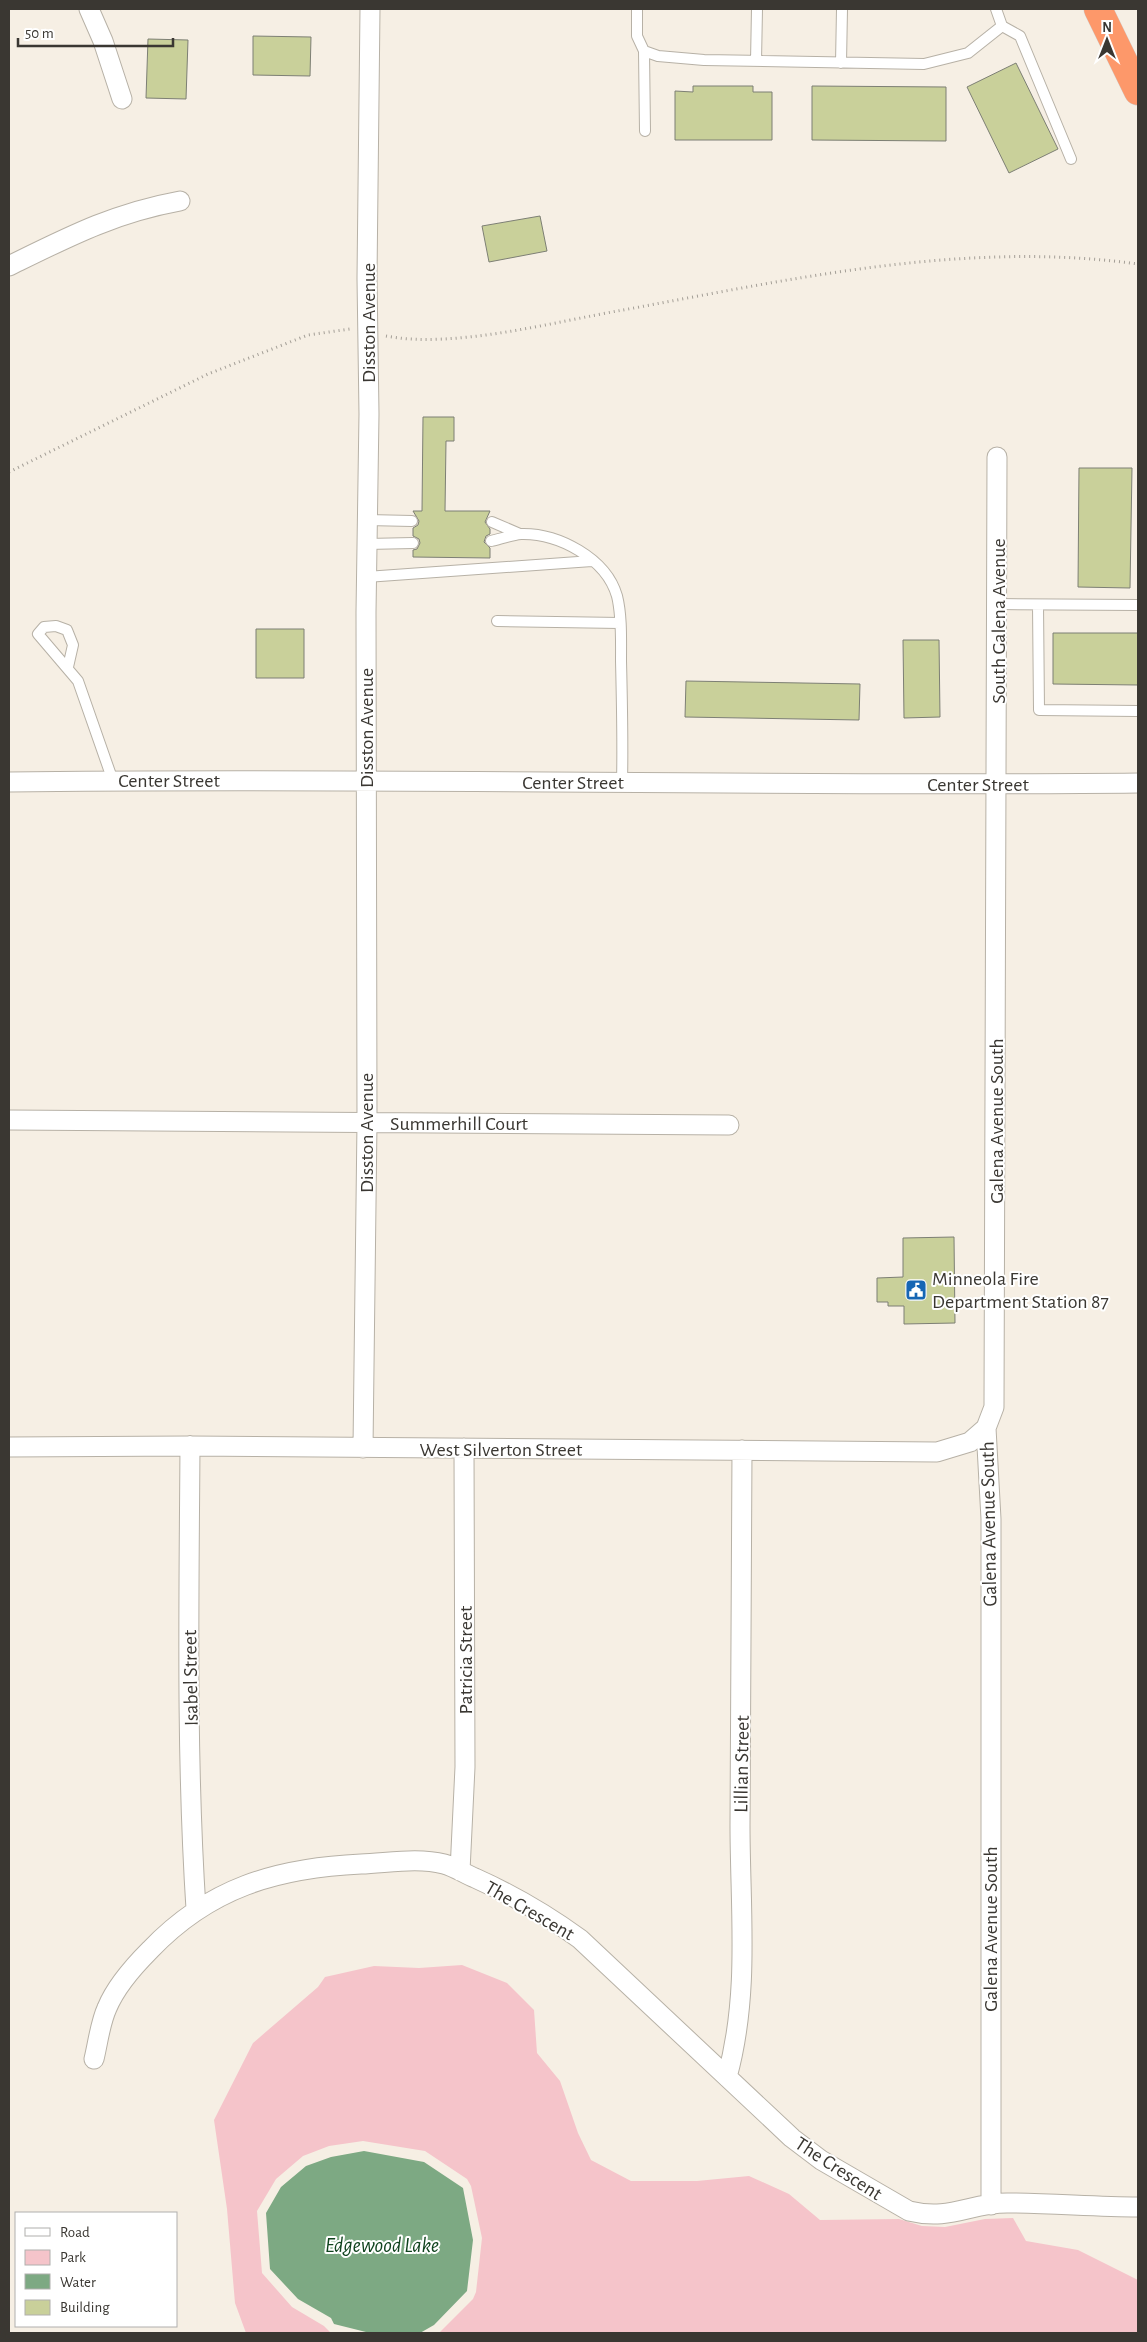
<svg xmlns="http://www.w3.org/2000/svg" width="1147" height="2342" viewBox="0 0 1147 2342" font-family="'Alegreya Sans',sans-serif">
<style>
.green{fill:#f5c4ca}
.water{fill:#7da983}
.building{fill:#c9d09a;stroke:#7d7f74}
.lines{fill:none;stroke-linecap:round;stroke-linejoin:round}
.lane-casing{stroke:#b7b1a6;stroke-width:12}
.street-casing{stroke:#b7b1a6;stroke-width:21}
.highway-casing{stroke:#d0cfce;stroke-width:29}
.path{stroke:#a39e96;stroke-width:3;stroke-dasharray:1 4;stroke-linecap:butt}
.lane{stroke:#fff;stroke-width:10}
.street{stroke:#fff;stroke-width:19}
.highway{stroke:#fd986a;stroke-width:28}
.labels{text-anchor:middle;stroke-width:4;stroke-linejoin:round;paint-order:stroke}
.street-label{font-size:20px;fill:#3a3732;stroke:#fff}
.poi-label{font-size:20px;fill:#3a3732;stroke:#fff;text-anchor:start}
.water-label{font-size:21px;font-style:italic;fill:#10431e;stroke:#fff}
</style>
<rect width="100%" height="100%" fill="#f6efe4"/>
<path class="green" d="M462,1965L507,1983L534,2010L537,2053L560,2081L578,2133L591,2160L631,2181H697L749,2176L789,2194L820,2220L899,2219L922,2226L945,2227L985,2219L1013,2218L1026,2241L1078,2250L1138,2280V2333H439L473,2299L476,2292L482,2238L471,2186L467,2179L425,2151L363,2141L329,2146L303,2156L276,2179L257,2211L262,2273L292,2307L324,2326L331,2333H246L235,2303L227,2209L214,2120L253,2043L318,1987L325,1977L374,1966L419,1968Z"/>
<path class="water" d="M364,2151L424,2162L463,2188L473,2240L467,2291L434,2325L420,2333H370L334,2324L331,2318L298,2299L270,2269L266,2213L281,2187L306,2166L331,2157Z"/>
<path class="building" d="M253,36L311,37L310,76L253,75Z
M148,39L188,40L186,99L146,98Z
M1016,63L1058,149L1009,173L967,87Z
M693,86H753V92H772V140H675V91L693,92Z
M812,86L946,87V141L812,140Z
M540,216L547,251L489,262L482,226Z
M423,417H454V441H446L445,511H490L485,522L490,529V534L486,536L484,542L490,548V558L413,557V550L417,549L420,543L419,539L413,536V528L418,525L419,521L413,511H422Z
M1079,468H1132L1130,588L1078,587Z
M256,629H304V678H256Z
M1053,633H1138V685L1053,684Z
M903,640H939L940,717L904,718Z
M686,681L860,684L859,720L685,717Z
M954,1237L955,1323L904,1324V1306H888V1302H877V1278L903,1277V1238Z"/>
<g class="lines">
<g class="lane-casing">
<path id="lane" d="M637,9V36L644,51L658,56L704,60L924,64L968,53L1002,26L996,9
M1002,26L1020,36L1071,159
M644,51L645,131
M756,61L757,9
M841,63L842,9
M367,520L412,521
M492,522L520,534
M491,541C500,539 511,535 521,534C558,533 606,558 617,596C622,616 621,640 621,661C622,701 623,742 622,782
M367,544L413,543
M366,577L592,561
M998,604L1138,605
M1038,605L1039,710L1138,711
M497,621L620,623
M68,667L73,645L67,630L56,626L44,627L38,634L78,681L113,781"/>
</g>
<g class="street-casing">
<path id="street" d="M89,9L103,41L122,99
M9,266C68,237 114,213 180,201
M9,782C385,777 762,787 1138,783
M9,1120L729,1125
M190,1446C189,1600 186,1755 196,1909
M9,1447L190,1446L937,1452L970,1442L986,1428
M363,1448L367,1122L366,612L369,414L367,278L370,9
M460,1871L465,1767L464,1448
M94,2059C98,2043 100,2023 107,2008C116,1986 133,1967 150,1950C209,1888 276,1868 361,1864C388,1863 418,1857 444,1864C455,1867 465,1874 475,1878C513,1895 547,1915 580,1939L792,2138L821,2160L909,2211C950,2221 970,2203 1007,2203C1051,2203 1095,2207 1138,2207
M727,2077C750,1994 740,1909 740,1825C740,1700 742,1575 742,1450
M991,2205V1519L986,1428L994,1407L997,457"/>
</g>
<g class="highway-casing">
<path id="highway" d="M1098,9L1138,91"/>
</g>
<path class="path" d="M386,336C454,349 553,322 623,310C793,279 965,240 1138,264
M9,472L208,374L308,335L350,329"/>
<use href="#lane" class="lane"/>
<use href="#street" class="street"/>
<use href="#highway" class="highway"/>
</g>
<defs>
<g id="civic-square" transform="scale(1.125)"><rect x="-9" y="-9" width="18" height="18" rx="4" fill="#1666b4" stroke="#fff"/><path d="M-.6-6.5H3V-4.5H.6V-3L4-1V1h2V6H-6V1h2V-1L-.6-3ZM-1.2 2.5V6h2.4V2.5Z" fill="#fff"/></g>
</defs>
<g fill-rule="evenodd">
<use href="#civic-square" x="916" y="1290"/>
</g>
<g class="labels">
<g class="street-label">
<text transform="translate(368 323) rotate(-90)" y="7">Disston Avenue</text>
<text transform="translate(998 621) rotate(-90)" y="7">South Galena Avenue</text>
<text transform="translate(366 728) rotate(-90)" y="7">Disston Avenue</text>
<text x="169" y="787">Center Street</text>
<text x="573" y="789">Center Street</text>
<text x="978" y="791">Center Street</text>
<text transform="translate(996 1121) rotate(-90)" y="7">Galena Avenue South</text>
<text x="459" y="1130">Summerhill Court</text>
<text transform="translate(366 1133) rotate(-90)" y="7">Disston Avenue</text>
<text x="501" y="1456">West Silverton Street</text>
<text transform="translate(988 1524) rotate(-91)" y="7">Galena Avenue South</text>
<text transform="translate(465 1660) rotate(-90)" y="7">Patricia Street</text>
<text transform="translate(190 1678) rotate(-91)" y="7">Isabel Street</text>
<text transform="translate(741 1764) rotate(-89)" y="7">Lillian Street</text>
<text transform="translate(530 1910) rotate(30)" y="7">The Crescent</text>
<text transform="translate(990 1929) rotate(-90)" y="7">Galena Avenue South</text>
<text transform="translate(839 2168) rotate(33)" y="7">The Crescent</text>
</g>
<g class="poi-label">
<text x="932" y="1285">Minneola Fire<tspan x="932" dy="23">Department Station 87</tspan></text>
</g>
<g class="water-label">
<text x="382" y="2252">Edgewood Lake</text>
</g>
</g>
<rect width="1147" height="2342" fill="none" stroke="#3a3732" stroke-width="20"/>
<rect x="15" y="2212" width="162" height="115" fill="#ffffff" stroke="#b0afad"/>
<rect x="25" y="2228" width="25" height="8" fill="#ffffff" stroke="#b0afad"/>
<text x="60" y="2237" font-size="15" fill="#3a3732">Road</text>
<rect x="25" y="2250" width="25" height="15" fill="#f5c4ca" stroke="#b0afad"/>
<text x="60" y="2262" font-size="15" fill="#3a3732">Park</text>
<rect x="25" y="2274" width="25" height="15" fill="#7da983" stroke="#b0afad"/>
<text x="60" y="2287" font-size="15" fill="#3a3732">Water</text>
<rect x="25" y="2300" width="25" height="15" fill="#c9d09a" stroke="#b0afad"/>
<text x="60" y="2312" font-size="15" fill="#3a3732">Building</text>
<g transform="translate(1107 40)" stroke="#ffffff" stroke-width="4" paint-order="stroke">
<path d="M0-4L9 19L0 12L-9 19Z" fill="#3a3732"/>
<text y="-8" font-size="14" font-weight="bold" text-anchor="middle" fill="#3a3732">N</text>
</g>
<path d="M18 38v8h155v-8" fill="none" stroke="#3a3732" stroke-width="2.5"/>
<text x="25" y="38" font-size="15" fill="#3a3732" stroke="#ffffff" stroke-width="4" paint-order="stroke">50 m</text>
</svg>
